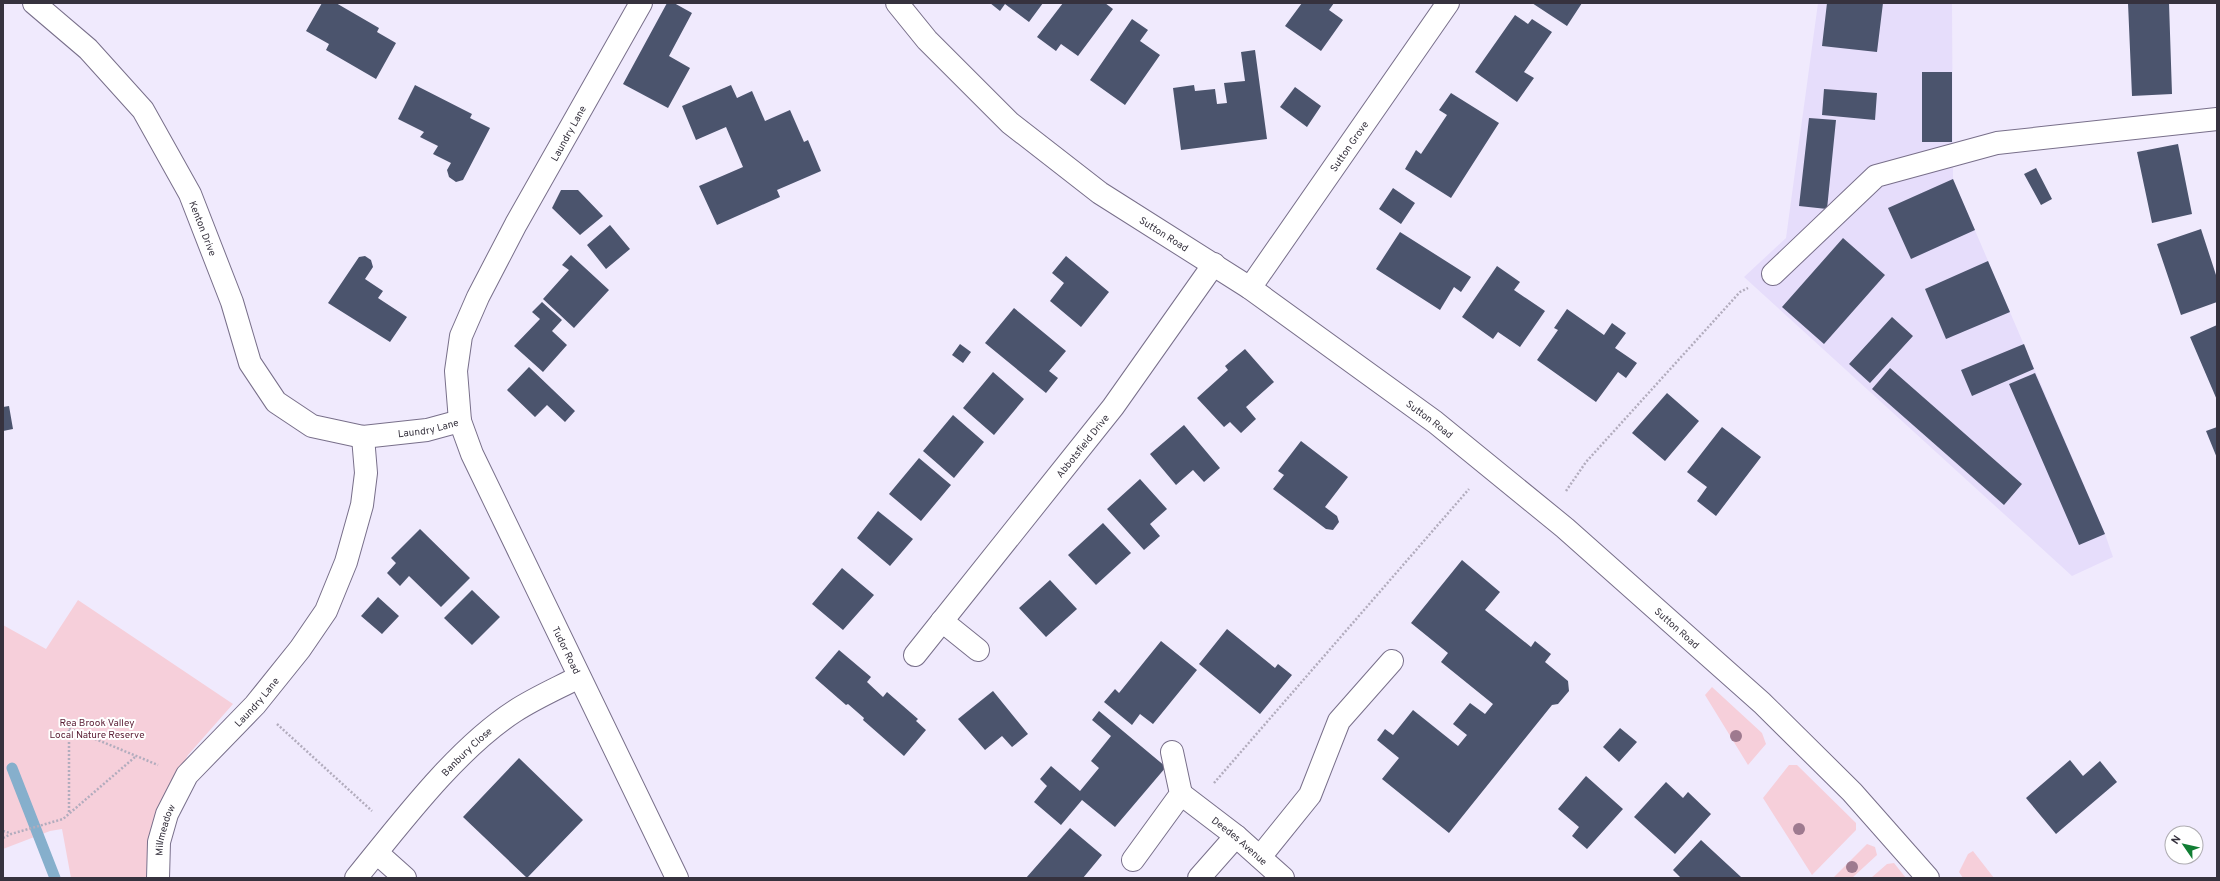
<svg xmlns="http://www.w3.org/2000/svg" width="2220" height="881" viewBox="0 0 2220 881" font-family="Overpass,sans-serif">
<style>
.built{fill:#e6ddfb}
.green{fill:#f6cfda}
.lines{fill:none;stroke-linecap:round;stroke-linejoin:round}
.stream{stroke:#86afcc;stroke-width:11}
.building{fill:#4b546d}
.minor-casing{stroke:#786f8a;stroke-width:24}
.path{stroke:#b2acbd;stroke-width:2.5;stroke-dasharray:2 2;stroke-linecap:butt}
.minor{stroke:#fff;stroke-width:22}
.tree{fill:#9e7a8f}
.labels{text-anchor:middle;stroke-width:4;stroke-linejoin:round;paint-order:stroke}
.street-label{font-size:10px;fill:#36323e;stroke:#fff}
.park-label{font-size:10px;fill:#5b1f35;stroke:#fff}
</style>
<rect width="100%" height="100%" fill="#f0eafd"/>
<path class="built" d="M1818,3H1952L1953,179L2105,534L2113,557L2072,576L1744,277L1786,238Z"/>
<path class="green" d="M78,600L233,704L188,755L169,789L148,839L146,878H71L62,829L50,831L3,849V625L46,649Z
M1712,687L1762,733L1766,744L1748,765L1705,695Z
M1789,765H1797L1856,823V830L1812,875L1763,798Z
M1867,844L1875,847L1877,855L1852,878H1833Z
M1973,851L1994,878H1963L1959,872L1968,854Z
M1894,863L1906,878H1871L1887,864Z"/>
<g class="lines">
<path class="stream" d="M12,768L55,878"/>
</g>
<path class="building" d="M322,3H336L379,28L377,32L396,43L376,79L326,50L329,44L306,31Z
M667,3H674L692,13L669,56L690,68L668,108L623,84Z
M990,3H1043L1029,22L1005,4L1000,11Z
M1063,3H1105L1113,9L1078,56L1061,44L1056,51L1037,37Z
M1302,3H1334L1329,10L1343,20L1321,51L1285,26Z
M1532,3H1582L1567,26Z
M1827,3H1883L1877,52L1822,46Z
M2128,3H2169L2172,94L2132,96Z
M1515,15L1528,24L1532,19L1552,32L1524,72L1534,78L1517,102L1475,72Z
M1132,19L1148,30L1140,41L1160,55L1125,105L1090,80Z
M1255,50L1267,139L1181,150L1173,88L1194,85L1195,91L1215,89L1217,104L1227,103L1224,83L1245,81L1241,52Z
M1922,72H1952V142H1922Z
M415,85L472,114L470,118L490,128L463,180L456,182L449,177L447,170L451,163L433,154L438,146L420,137L424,132L398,119Z
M731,85L737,98L752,91L765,121L790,110L804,142L808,140L821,171L777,190L780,197L717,225L699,186L743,167L726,127L696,140L682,106Z
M1295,87L1321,106L1307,127L1280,107Z
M1824,89L1877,93L1875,120L1822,115Z
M1451,93L1499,123L1451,198L1405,169L1416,150L1421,154L1447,115L1439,110Z
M1809,118L1836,120L1827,209L1799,206Z
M2178,144L2192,214L2152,223L2137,152Z
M2036,168L2052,199L2041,205L2024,174Z
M1953,179L1975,230L1911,259L1888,208Z
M1393,188L1415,203L1401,224L1379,209Z
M561,190H578L603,216L580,235L552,208Z
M610,225L630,249L606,269L587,245Z
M2201,229L2217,278V302L2181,315L2157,244Z
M1400,232L1471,277L1461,292L1454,287L1440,310L1376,269Z
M1843,238L1885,275L1824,344L1782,307Z
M571,255L609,290L574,328L543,299L569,270L562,265Z
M365,256L371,260L373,267L365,279L383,291L378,298L407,317L390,342L328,303L359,257Z
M1066,256L1109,292L1081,327L1050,301L1064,283L1052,273Z
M1988,261L2010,312L1946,339L1925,289Z
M1497,266L1520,282L1514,290L1545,311L1520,347L1498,332L1493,339L1462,317Z
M542,302L562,320L552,331L567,345L543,372L514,346L540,319L532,312Z
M1014,308L1066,351L1049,371L1058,378L1046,393L985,343Z
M1567,309L1604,335L1612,323L1626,333L1615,348L1637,363L1626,378L1618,372L1596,402L1537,360L1558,330L1554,328Z
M1892,317L1913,336L1870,383L1849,364Z
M2217,325V400L2190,337Z
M960,344L971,352L963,363L952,355Z
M2024,344L2034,369L1972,396L1961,370Z
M1245,349L1274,382L1246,407L1256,419L1241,433L1230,422L1224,427L1197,398L1228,370L1225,366Z
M529,367L575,411L565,422L547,405L535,417L507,390Z
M1890,368L2022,484L2004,505L1872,389Z
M993,372L1024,399L994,435L963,408Z
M2035,373L2105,534L2079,545L2009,384Z
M1667,393L1699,421L1665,461L1632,433Z
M9,406L13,429L3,431V407Z
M953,415L984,442L954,478L923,451Z
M1184,425L1220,468L1204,482L1193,470L1176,485L1150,454Z
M1722,427L1761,457L1716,516L1697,501L1707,487L1687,472Z
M2217,427V458L2206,431Z
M1301,441L1348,477L1325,507L1337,516L1339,522L1333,530L1326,529L1273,489L1284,475L1278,471Z
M919,458L951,485L921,521L889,494Z
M1140,479L1167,509L1150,524L1160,536L1144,550L1107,509Z
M878,511L913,539L890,566L857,538Z
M1103,523L1131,553L1096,585L1068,555Z
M420,529L470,578L441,607L409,576L400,586L387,573L396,563L391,558Z
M1462,560L1500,592L1485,610L1531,647L1535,641L1551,654L1545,662L1568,681L1569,691L1558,704L1552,705L1449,833L1382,779L1399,758L1377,740L1385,729L1393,735L1413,710L1458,746L1467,735L1453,724L1470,703L1485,714L1493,704L1441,662L1448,653L1411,623Z
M842,568L874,595L843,630L812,604Z
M1050,580L1077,609L1046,637L1019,608Z
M472,590L500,617L472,645L444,618Z
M378,597L399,616L382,634L361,616Z
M1227,629L1275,668L1278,664L1292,675L1260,714L1199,664Z
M1161,641L1197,670L1153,724L1140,714L1132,725L1104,702L1115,689L1119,693Z
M839,650L871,677L867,682L883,697L887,692L918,719L916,721L926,730L904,756L863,720L864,718L848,704L846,705L815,678Z
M993,691L1028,734L1012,747L1002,736L985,750L958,719Z
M1099,711L1166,767L1115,827L1082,800L1061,825L1034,802L1047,786L1040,779L1051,766L1080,791L1099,768L1091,761L1111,736L1092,720Z
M1620,728L1637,742L1619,762L1603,747Z
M519,758L583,820L527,878L463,817Z
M2070,760L2083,776L2100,761L2117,782L2056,834L2026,798Z
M1586,776L1623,809L1587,849L1572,836L1579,827L1558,809Z
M1666,782L1683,798L1688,792L1711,814L1675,854L1634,817Z
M1070,828L1102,855L1083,878H1026Z
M1701,840L1741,877L1740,878H1681L1673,870Z"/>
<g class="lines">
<g class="minor-casing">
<g id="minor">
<path id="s1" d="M34,3L88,49L143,110L190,194L232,302L250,363L276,402L312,426L363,437L427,430L460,421"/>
<path id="s2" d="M641,3L516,224L478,297L461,336L456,371L460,421L472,454L677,878"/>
<path id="s3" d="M897,3L927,40L1010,123L1100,193L1250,288L1435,422L1565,528L1762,703L1852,792L1928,878"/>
<path d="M1773,274L1876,176L1997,143L2217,119"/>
<path id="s4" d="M1250,288L1448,3"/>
<path d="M942,621L978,650"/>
<path id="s5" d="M915,655L1113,407L1214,264"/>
<path id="s6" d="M1181,794L1236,836L1283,878"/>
<path d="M377,853L405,878"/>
<path d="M1260,857L1310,795L1339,721L1392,661"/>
<path d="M1133,860L1181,794L1172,752"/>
<path id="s7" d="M158,878L159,842L167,814L187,775L255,705L300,649L326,611L346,562L362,505L366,473L363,437"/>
<path id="s8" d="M356,878C400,824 456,749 515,711C535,698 558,688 579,677"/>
<path d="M1199,878L1236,836"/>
</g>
</g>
<path class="path" d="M1566,491L1586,462L1740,292L1748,288
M277,724L372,811
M1214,783L1469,489
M69,812V728L158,765
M3,831L10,833
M3,838L11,834L63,819L135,757"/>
<use href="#minor" class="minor"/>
</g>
<g class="tree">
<circle cx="1736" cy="736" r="6"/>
<circle cx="1799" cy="829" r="6"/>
<circle cx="1852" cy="867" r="6"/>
</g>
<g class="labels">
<g class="street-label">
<text transform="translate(568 133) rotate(-61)" y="4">Laundry Lane</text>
<text dy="4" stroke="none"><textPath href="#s4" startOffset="173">Sutton Grove</textPath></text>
<text dy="4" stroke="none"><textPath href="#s1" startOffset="286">Kenton Drive</textPath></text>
<text dy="4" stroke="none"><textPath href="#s3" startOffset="355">Sutton Road</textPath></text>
<text dy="4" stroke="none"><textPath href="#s3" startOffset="679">Sutton Road</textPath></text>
<text dy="4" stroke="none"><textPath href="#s1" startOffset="637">Laundry Lane</textPath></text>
<text dy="4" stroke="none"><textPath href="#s5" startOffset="268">Abbotsfield Drive</textPath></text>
<text dy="4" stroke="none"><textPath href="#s3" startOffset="1003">Sutton Road</textPath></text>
<text dy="4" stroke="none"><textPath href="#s2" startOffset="717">Tudor Road</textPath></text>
<text dy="4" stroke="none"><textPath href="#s7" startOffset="210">Laundry Lane</textPath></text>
<text dy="4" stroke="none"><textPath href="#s8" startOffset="168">Banbury Close</textPath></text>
<text dy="4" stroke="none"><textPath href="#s7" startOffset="49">Millmeadow</textPath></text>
<text dy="4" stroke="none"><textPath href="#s6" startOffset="75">Deedes Avenue</textPath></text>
</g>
<g class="park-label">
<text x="97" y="726">Rea Brook Valley<tspan x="97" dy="12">Local Nature Reserve</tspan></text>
</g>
</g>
<rect width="2220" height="881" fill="none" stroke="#36323e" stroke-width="8"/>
<g transform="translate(2184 845) rotate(304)"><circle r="19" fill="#ffffff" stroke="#afadb2"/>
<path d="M0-3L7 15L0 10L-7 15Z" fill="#117e34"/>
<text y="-6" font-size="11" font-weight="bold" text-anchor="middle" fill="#36323e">N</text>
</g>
</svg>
